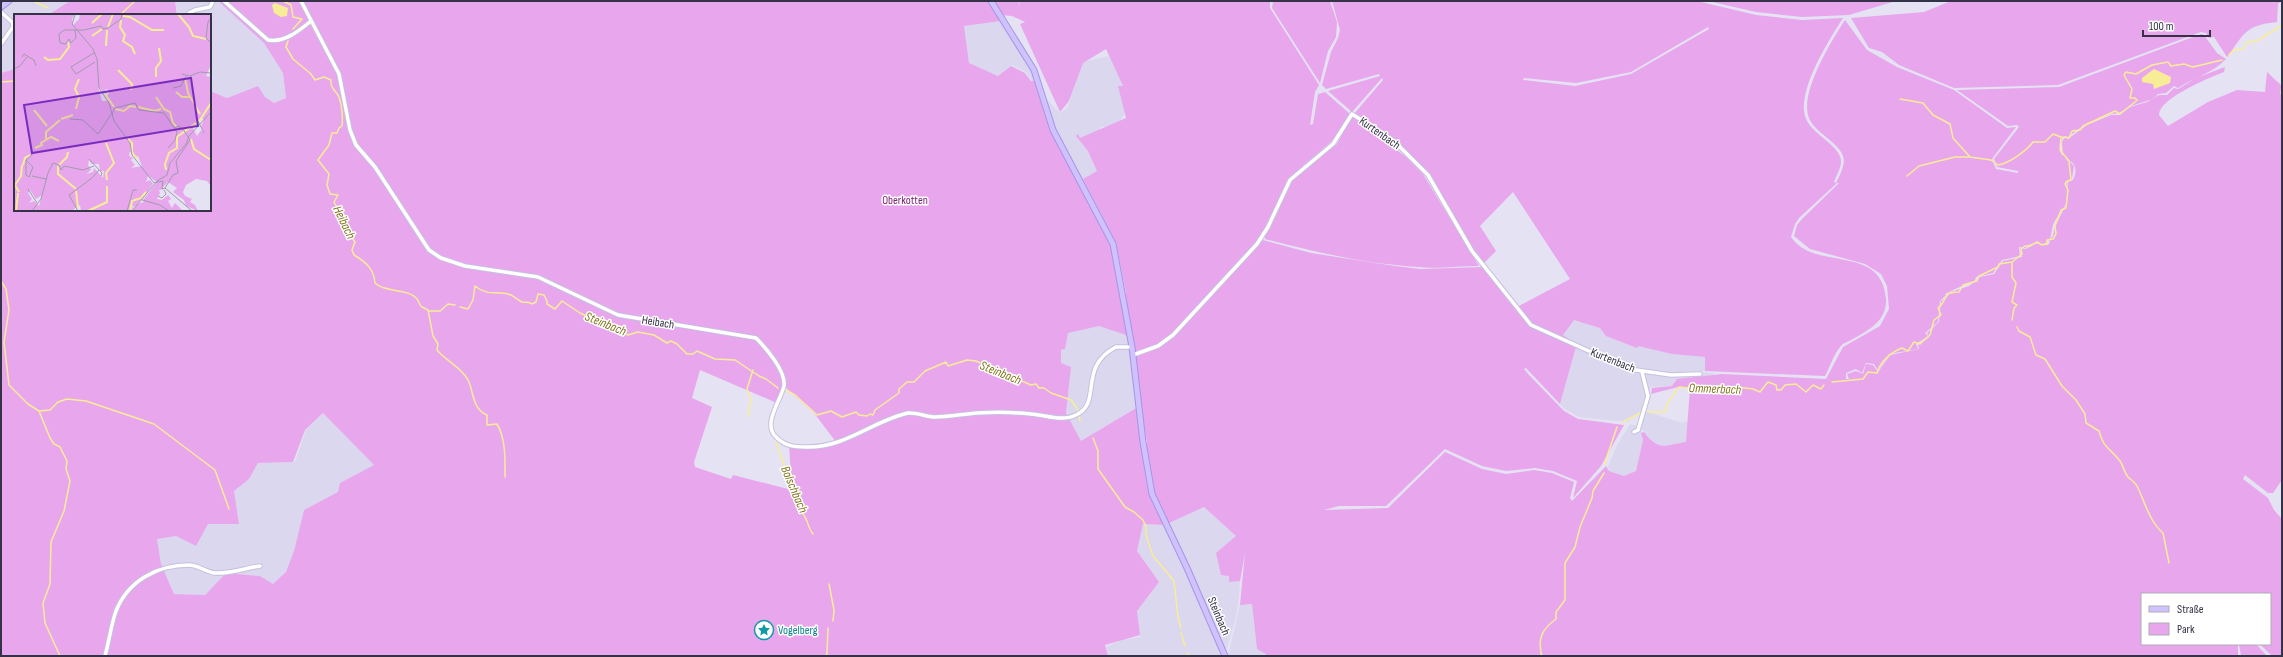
<svg xmlns="http://www.w3.org/2000/svg" width="2283" height="657" viewBox="0 0 2283 657" font-family="'Sofia Sans Condensed',sans-serif">
<style>
.residential{fill:#dbd7ef}
.green{fill:#e8a6ed;fill-rule:evenodd}
.water{fill:#f8ed97}
.lines{fill:none;stroke-linecap:round;stroke-linejoin:round}
.stream{stroke:#f8ed97;stroke-width:1.5}
.street-casing{stroke:#c5c1de;stroke-width:5.5}
.secondary-casing{stroke:#a695e5;stroke-width:7}
.street{stroke:#fff;stroke-width:3.5}
.secondary{stroke:#d0c1ff;stroke-width:5}
.labels{text-anchor:middle;stroke-width:3;stroke-linejoin:round;paint-order:stroke}
.street-label{font-size:12px;fill:#343246;stroke:#fff}
.park-label{font-size:12px;fill:#7d2074;stroke:#fff}
.culture-label{font-size:12px;fill:#0d838f;stroke:#fff;text-anchor:start}
.water-label{font-size:13px;font-style:italic;fill:#80761b;stroke:#fff}
.inset-river{fill:none;stroke:#f8ed97;stroke-width:2}
.inset-road{fill:none;stroke:#9e9cae;stroke-width:1}
.view{fill:#7b2cbf;fill-opacity:0.15;stroke:#7b2cbf;stroke-width:2}
.inset-edge{fill:none;stroke:#343246;stroke-width:2}
</style>
<rect width="100%" height="100%" fill="#e5e3f3"/>
<path class="residential" d="M14,1H70L48,15H15V69L1,73V10Z
M175,1H218L264,43L283,73L286,98L274,103L265,97L258,86L227,98L210,91V15H178Z
M1001,21L1038,81H1032L1026,72L1012,65L998,76L969,63L964,26Z
M1109,56L1122,82L1126,111L1118,125L1101,127L1099,132L1106,157L1096,172L1082,180L1051,122L1044,96L1060,113L1068,107L1082,62Z
M1574,319L1601,328L1638,346L1672,354L1705,357V371L1670,373L1644,371L1624,365L1613,356L1576,344L1563,335Z
M1099,326L1130,336L1138,407L1081,442L1066,413L1071,367L1061,364V350L1065,349L1067,333Z
M1576,347L1612,358L1624,367L1644,373L1674,375L1695,372L1714,373V375L1678,379L1673,386L1650,387L1647,402L1642,410L1627,422L1579,417L1565,409L1560,404Z
M1644,411L1683,423L1688,421L1686,442L1659,446L1653,444L1641,428L1643,440L1636,471L1624,476L1609,471L1608,466L1617,445L1630,424L1641,427Z
M323,413L374,465L340,483L338,492L304,510L294,551L286,572L273,585L260,576L226,573L205,595L174,594L161,564L157,539L176,536L196,546L208,524H239L234,491L249,479L258,463L295,462L306,430Z
M1204,507L1236,536L1229,576L1230,582L1240,581L1239,596L1236,617L1226,651L1190,567L1166,525Z
M1143,524L1165,525L1223,656H1108L1106,647L1122,640L1140,637L1137,611L1159,582L1137,551Z
M1252,604L1257,649L1266,654L1265,656H1228L1240,605Z"/>
<path class="green" d="M70,1H175L177,15H48Z
M218,1H989L1001,21L964,26L969,63L998,76L1011,66L1025,73L1031,81H1038L1049,122L1110,239L1125,303L1126,293L1116,243L1083,179L1097,171L1088,151L1076,136L1078,134L1080,138L1126,118L1118,86H1123L1106,49L1083,63L1069,101L1060,112L1020,24L1025,22L1012,16L1001,15L993,1H1018L1020,6L1019,1H1270V8L1319,85L1315,92L1310,125L1313,124L1318,94L1325,92L1350,114L1332,141L1290,177L1259,239L1231,273L1263,240L1311,253L1395,266L1420,269L1482,267L1492,277L1530,326L1576,347L1560,404L1526,368L1524,369L1529,375L1564,411L1578,419L1624,425L1601,466L1573,498L1577,481L1553,471L1535,468L1506,471L1482,466L1445,449L1386,506H1339L1324,510L1388,508L1445,452L1482,469L1506,474L1534,470L1552,473L1574,482L1570,498L1572,501L1606,466L1609,471L1624,476L1636,471L1643,440L1641,433L1644,432C1659,452 1664,445 1686,442L1690,388L1678,387L1651,394L1652,388L1672,386L1677,379L1722,374L1826,379L1843,347L1880,326L1889,309L1887,286L1881,274L1865,264L1810,249L1794,236L1797,225L1802,219L1839,183H1837L1799,218L1795,224L1791,237C1814,272 1882,243 1886,299C1887,321 1869,330 1851,340C1848,342 1843,343 1841,346C1834,353 1830,367 1825,376L1705,371V357L1672,354L1638,346L1637,348L1606,336L1600,328L1574,320L1563,335L1576,344L1531,323L1517,307L1570,279L1513,192L1480,226L1496,251L1482,265L1429,173L1400,144L1378,128L1374,130L1354,114L1383,80L1382,78L1352,112L1328,91L1380,76L1379,74L1326,89L1322,85L1331,52L1338,38L1340,30L1332,1H1697L1756,15L1802,20L1843,18C1829,40 1793,96 1807,121C1814,135 1842,147 1841,162C1841,168 1836,176 1834,182L1836,183C1839,177 1842,171 1843,166C1850,146 1815,135 1809,118C1799,93 1831,42 1845,20L1867,50L1897,67L1954,90L2007,128L2016,127L1992,159L1996,169L2018,173V171L1997,167L1994,159L2019,127L2017,125L2008,126L1957,90L2059,87L2201,34L2204,35L2217,53L2226,59C2212,74 2194,77 2178,88L2174,86L2166,93L2158,94L2153,99L2131,106L2119,113L2111,114L2087,123L2068,137L2065,136L2063,137C2055,157 2065,155 2074,166L2072,179L2067,182C2066,189 2068,196 2066,203C2063,211 2056,217 2053,225C2051,231 2052,240 2046,243C2038,246 2032,240 2026,248L2019,247L2020,256L2002,260L1993,273L1976,277L1975,280L1969,284L1968,283L1945,294L1946,295L1940,301L1938,322L1925,333L1928,336L1916,344L1918,349L1889,354L1878,371L1874,364L1866,363L1862,373L1856,369L1846,373V379H1849L1847,374L1856,371L1863,374L1866,364L1873,365L1878,372L1890,355L1919,349L1918,345L1929,337L1927,333L1939,322L1941,301L1948,296V293L1969,286L1980,277L1994,274L2003,261L2022,257L2020,248L2026,249L2036,243L2048,245L2050,242L2049,240L2053,236L2055,226L2066,205L2068,182L2073,180C2076,173 2077,168 2072,162L2068,161L2063,156L2062,142L2065,137L2068,139L2087,125L2111,115H2119L2130,107L2147,102L2159,95H2167L2174,88L2178,89L2196,78L2225,67L2224,72C2209,78 2159,98 2159,115L2168,126L2208,102L2237,90L2265,92L2267,72L2282,86V480L2273,493H2268L2245,475L2243,479L2268,498L2274,510L2282,519V656H2272L2260,644H2270V594H2142V644H2238V656H1541L1540,651V656H1265L1266,654L1257,649L1252,604L1240,605L1245,553L1240,581L1229,582V576L1221,575L1216,553L1236,536L1204,507L1165,525L1143,524L1137,551L1159,582L1137,611L1140,635L1105,645L1108,656H1V73L15,69V210H210V91L227,98L258,86L265,97L274,103L286,98L283,73L264,43ZM1708,27L1709,29L1631,74L1575,86L1523,80L1524,78L1576,83L1631,72ZM1099,326L1129,336L1147,442L1144,451L1138,407L1081,441L1066,413L1071,367L1061,363V350L1065,349L1068,333ZM700,370L777,403L785,387L814,413L836,442L822,446L789,445L792,490L733,475L731,479L695,467L694,462L712,407L692,398ZM323,413L374,465L340,483L338,492L304,510L294,551L286,572L273,584L260,576L226,573L205,595L174,594L161,564L157,539L176,536L196,546L208,524H239L234,491L249,479L258,463L293,462L305,430Z
M1273,1H1330L1337,22L1336,37L1328,51L1320,83L1272,8Z
M1708,1H1896L1849,15L1802,17L1756,12Z
M1951,1H2281L2278,4L2277,22C2244,25 2244,35 2227,57L2214,37L2209,38L2206,33L2201,32L2058,85L1954,88L1899,65L1882,52L1869,48L1851,18L1924,12Z
M1352,116L1406,157L1423,174L1479,266C1459,266 1438,269 1418,267C1367,264 1315,252 1265,239V235L1291,182L1305,168L1337,144Z
M2239,644H2256L2267,656H2241Z"/>
<path class="water" d="M275,3L288,8L287,16L281,17L274,13L272,5Z
M2154,69L2171,77L2170,83L2154,89L2153,84L2142,82V78Z"/>
<g class="lines">
<path class="stream" d="M33,1L48,8
M283,1L291,5L293,17L302,19L293,29
M52,15V14
M120,15L135,1
M288,41L286,47L293,59L311,74L315,80L324,77L331,80C330,89 336,90 339,97C342,105 343,118 342,126L339,128L337,133H332L329,145L318,160L329,174L327,185L330,194L338,195L334,202L346,224L347,231L355,242L352,250L354,255C366,262 374,269 375,283C385,293 408,288 417,299C419,301 419,305 422,307L428,310L433,336L438,344L437,350C446,361 461,367 468,380C474,392 472,409 487,415V425L497,424C506,439 505,460 505,477
M2229,55L2234,50L2243,49L2247,42L2257,41L2282,25
M1,82L15,81
M2281,94L2282,85
M1900,99L1923,103L1933,115L1950,124L1953,138L1970,157L1991,160L1998,165C2010,163 2026,151 2033,142H2045L2053,134L2061,137
M1907,176L1919,166L1955,157H1969
M2012,262V277L2016,283L2012,302L2017,305L2014,308L2012,320
M1,281L6,289L9,310L4,342L9,385L28,404L39,411L50,438L54,444L60,447L67,461L66,469L70,481L64,511L51,542L50,584L43,603L45,623L60,656
M460,307L468,309L473,300L475,286C488,297 497,290 511,295C515,297 519,301 522,302C527,303 528,301 532,304L536,302L538,294L544,295L547,301V304L555,309L562,301L580,313L624,333L628,335L638,332L654,335L667,343L671,341L677,344L687,354H693L697,351L715,359L735,360L759,376L766,379L778,388
M428,311H440L448,304L455,305
M2017,327L2019,331L2030,337L2036,355L2045,359L2062,386L2076,400L2085,414L2086,423L2099,431C2104,449 2109,447 2120,461C2123,465 2124,472 2128,477C2131,480 2135,482 2137,486C2145,502 2149,521 2163,533L2169,563
M1832,382L1863,379L1868,372L1877,373C1880,362 1891,352 1902,348L1908,351L1914,342L1920,344L1930,335L1934,320L1941,315L1938,308C1949,299 1941,292 1959,292L1963,285L1977,281L1979,276L1998,267L1999,264L2012,262L2022,254L2021,249L2025,246H2030L2037,242L2042,245L2047,244V240L2053,239L2056,234L2055,226L2061,210L2066,208L2068,190L2065,184L2067,181L2071,180L2069,161L2060,150L2061,137L2069,138L2072,131L2080,130L2083,126L2115,111L2120,114L2135,102L2137,100L2135,98H2130L2132,89L2124,75L2126,72L2136,74L2152,65L2168,62L2171,66L2184,64L2193,67L2222,60
M786,390L795,395L817,415L831,411L842,417L856,412L859,415L867,416L870,414L873,415L875,410L899,393V389L907,382H914L925,371L946,362L948,366L967,360L976,361L1031,385L1036,384L1039,388H1044L1051,393L1071,400L1078,410
M39,411L50,410L58,402L67,399L86,401L154,424L215,470L229,509
M1648,412H1665L1667,404L1679,387L1711,390L1717,387H1737L1753,389L1760,392L1768,382L1776,385L1777,390H1781L1785,385L1796,384L1806,392L1813,385L1821,389L1824,385
M748,416L751,400L747,389L753,370
M1079,417L1080,421
M1623,422L1640,413
M1093,438L1098,451V469L1125,507L1134,512L1143,520L1146,527V535L1153,556L1174,581L1178,617L1181,628
M776,443L801,511C809,520 807,527 813,534
M1604,465L1617,427
M829,584L834,610L833,621
M1181,633L1185,646
M1187,653L1189,656
M825,656L827,654L828,628
M1542,656C1537,639 1542,629 1556,619V612L1565,600V563L1575,547L1580,527L1592,498L1593,491L1604,473"/>
<g class="street-casing">
<path id="street" d="M224,1L268,40C284,43 299,31 311,21
M301,1L339,74L350,130L356,145L375,167L429,250L441,258L465,266L538,277L618,315L756,338C766,348 786,371 784,386C781,400 762,424 776,437C785,446 794,447 806,447C846,448 872,421 908,413C917,412 926,417 935,417C949,417 963,414 977,413C995,412 1013,412 1031,414C1046,415 1062,422 1076,415C1103,403 1077,367 1116,347H1132
M1,12L13,23V27L1,44
M189,13L195,10L210,7L213,1
M1133,355L1158,346L1173,335L1257,244L1268,227L1290,180L1333,144L1352,114L1394,141L1428,175L1472,251L1531,325L1629,369L1671,375L1700,374
M1634,432L1638,430L1648,396L1642,372
M105,656C109,642 111,625 116,611C128,581 157,565 189,565C198,565 206,572 215,573C230,574 245,568 260,566"/>
</g>
<g class="secondary-casing">
<path id="secondary" d="M991,1L1034,70L1053,130L1113,244L1132,347L1143,442L1152,494L1187,568L1225,656
M1,7L9,1"/>
</g>
<use href="#street" class="street"/>
<use href="#secondary" class="secondary"/>
</g>
<defs>
<g id="sight-ring" transform="scale(1)"><circle r="9.5" fill="#fff" stroke="#0f9aa8" stroke-width="1.5"/><path d="M0-6L1.8-2.2L6-1.7L2.9 1.2L3.7 5.4L0 3.3L-3.7 5.4L-2.9 1.2L-6-1.7L-1.8-2.2Z" fill="#0f9aa8"/></g>
</defs>
<g fill-rule="evenodd">
<use href="#sight-ring" x="764" y="630"/>
</g>
<g class="labels">
<g class="street-label">
<text transform="translate(1380 133) rotate(35)" y="4">Kurtenbach</text>
<text transform="translate(658 322) rotate(9)" y="4">Heibach</text>
<text transform="translate(1613 360) rotate(22)" y="4">Kurtenbach</text>
<text transform="translate(1219 616) rotate(67)" y="4">Steinbach</text>
</g>
<g class="park-label">
<text x="905" y="204">Oberkotten</text>
</g>
<g class="culture-label">
<text x="778" y="634">Vogelberg</text>
</g>
<g class="water-label">
<text transform="translate(345 222) rotate(64)" y="5">Heibach</text>
<text transform="translate(606 323) rotate(22)" y="5">Steinbach</text>
<text transform="translate(1001 372) rotate(22)" y="5">Steinbach</text>
<text transform="translate(1715 388) rotate(2)" y="5">Ommerbach</text>
<text transform="translate(795 489) rotate(67)" y="5">Bolschbach</text>
</g>
</g>
<g transform="translate(14 14)">
<rect width="197" height="197" fill="#e5e3f3"/>
<path d="M0,0H61L58,5L59,11L65,5L66,0H197V55L196,53L192,62L197,63V98L192,104L197,99V172L193,167L182,165L172,171L169,178L171,182L178,185L176,188L181,191L184,197L172,192L170,186L159,178L163,174L154,168L148,174L150,175L145,176L146,179L143,185L148,186L154,181L157,185L154,187L158,194L161,189L169,197H118L123,190L130,188L129,186L143,168L134,162L132,168L136,166L139,170L128,185L120,193L117,191L119,194L117,197H67L66,191L57,197H0ZM84,73L90,78L92,75L96,77L93,83L95,87H88ZM188,104L190,106L187,112L190,119L187,116L183,122L179,114ZM116,137L121,143L124,142L128,152L117,154L121,151L117,146L119,144L115,142ZM75,146L78,150H85L86,157H90L89,164L80,154L79,158L72,160L77,156L74,151ZM16,176L22,185L28,181L25,192L20,187L15,189L18,185L14,179Z" fill="#e8a6ed" fill-rule="evenodd"/>
<path class="inset-river" d="M164,0L175,13L179,22L192,25M109,2L116,3L138,16H150M107,6L106,13L111,21L109,27L118,33L121,40M78,9L88,0M94,13L99,0M78,22L88,15M92,32L93,16M30,43L34,46L46,45L55,33L54,28M104,56L118,70L117,76M142,63V54L147,47L145,34M171,64L174,79L186,100M162,78L168,83H176M91,80L100,93M142,83L150,95L156,98L159,109L163,113M124,93L141,97L147,95M62,95L65,83L61,75L65,65M101,95L110,97L116,92L122,93M20,96L33,112M47,105L59,101M114,125L118,129V138L123,145M177,125L180,135L197,146M32,126L37,123L45,127M92,129L100,149L92,159L93,166M21,134L28,131L27,129L32,126V118L46,106M9,151L11,144L16,141M45,151L53,143L54,138M44,152V160L62,175M152,156L151,150L155,139L163,134V123L186,106L197,89M62,177L64,194M5,178L1,171L7,162L8,151M2,197L4,179M74,197L93,188V172M116,197L118,187L127,184L132,178"/>
<path class="inset-road" d="M61,1L58,10L79,35L83,45L85,74L95,89L100,107L116,129L118,141L140,169L149,167L148,175L151,174L178,197M197,4L194,8L192,24L197,29M61,16L62,24L57,29L55,25L52,30L46,29L45,20L50,16H70L87,12L89,15L94,14L107,5L108,0M80,39L57,53L62,60L81,48M8,43L10,40L20,46L22,52M0,55L6,52L13,43M168,60L176,62L186,58L197,59M159,74L167,72L172,62M98,100L101,94L121,89L125,96L150,99L163,118L161,126L154,134M56,105L69,106L84,120L98,99M184,107L190,119M75,145L88,159L87,162M12,146L19,153L15,163L12,161V146L18,141L17,135M18,162L32,165M151,174L159,161L164,159L162,147L176,126L169,115L164,112L161,114M14,175L23,189M144,182L148,184L152,180L150,176M128,186L146,191L155,197M18,197L27,185L34,159L39,149L45,151L47,156L50,152L69,156L80,152M64,197L55,181L78,164L85,156M113,197L119,176H123M118,197L143,167L153,161L156,149L172,130L175,122L197,98"/>
<path class="view" d="M177,64L184,112L18,139L10,91Z"/>
<rect width="197" height="197" class="inset-edge"/>
</g>
<rect width="2283" height="657" fill="none" stroke="#343246" stroke-width="4"/>
<rect x="2141" y="593" width="130" height="52" fill="#ffffff" stroke="#aeadb5"/>
<rect x="2149" y="606" width="20" height="6" fill="#d0c1ff" stroke="#aeadb5"/>
<text x="2177" y="613" font-size="12" fill="#343246">Straße</text>
<rect x="2149" y="623" width="20" height="12" fill="#e8a6ed" stroke="#aeadb5"/>
<text x="2177" y="633" font-size="12" fill="#343246">Park</text>
<path d="M2143 30v6h67v-6" fill="none" stroke="#343246" stroke-width="2"/>
<text x="2149" y="30" font-size="12" fill="#343246" stroke="#ffffff" stroke-width="3" paint-order="stroke">100 m</text>
</svg>
